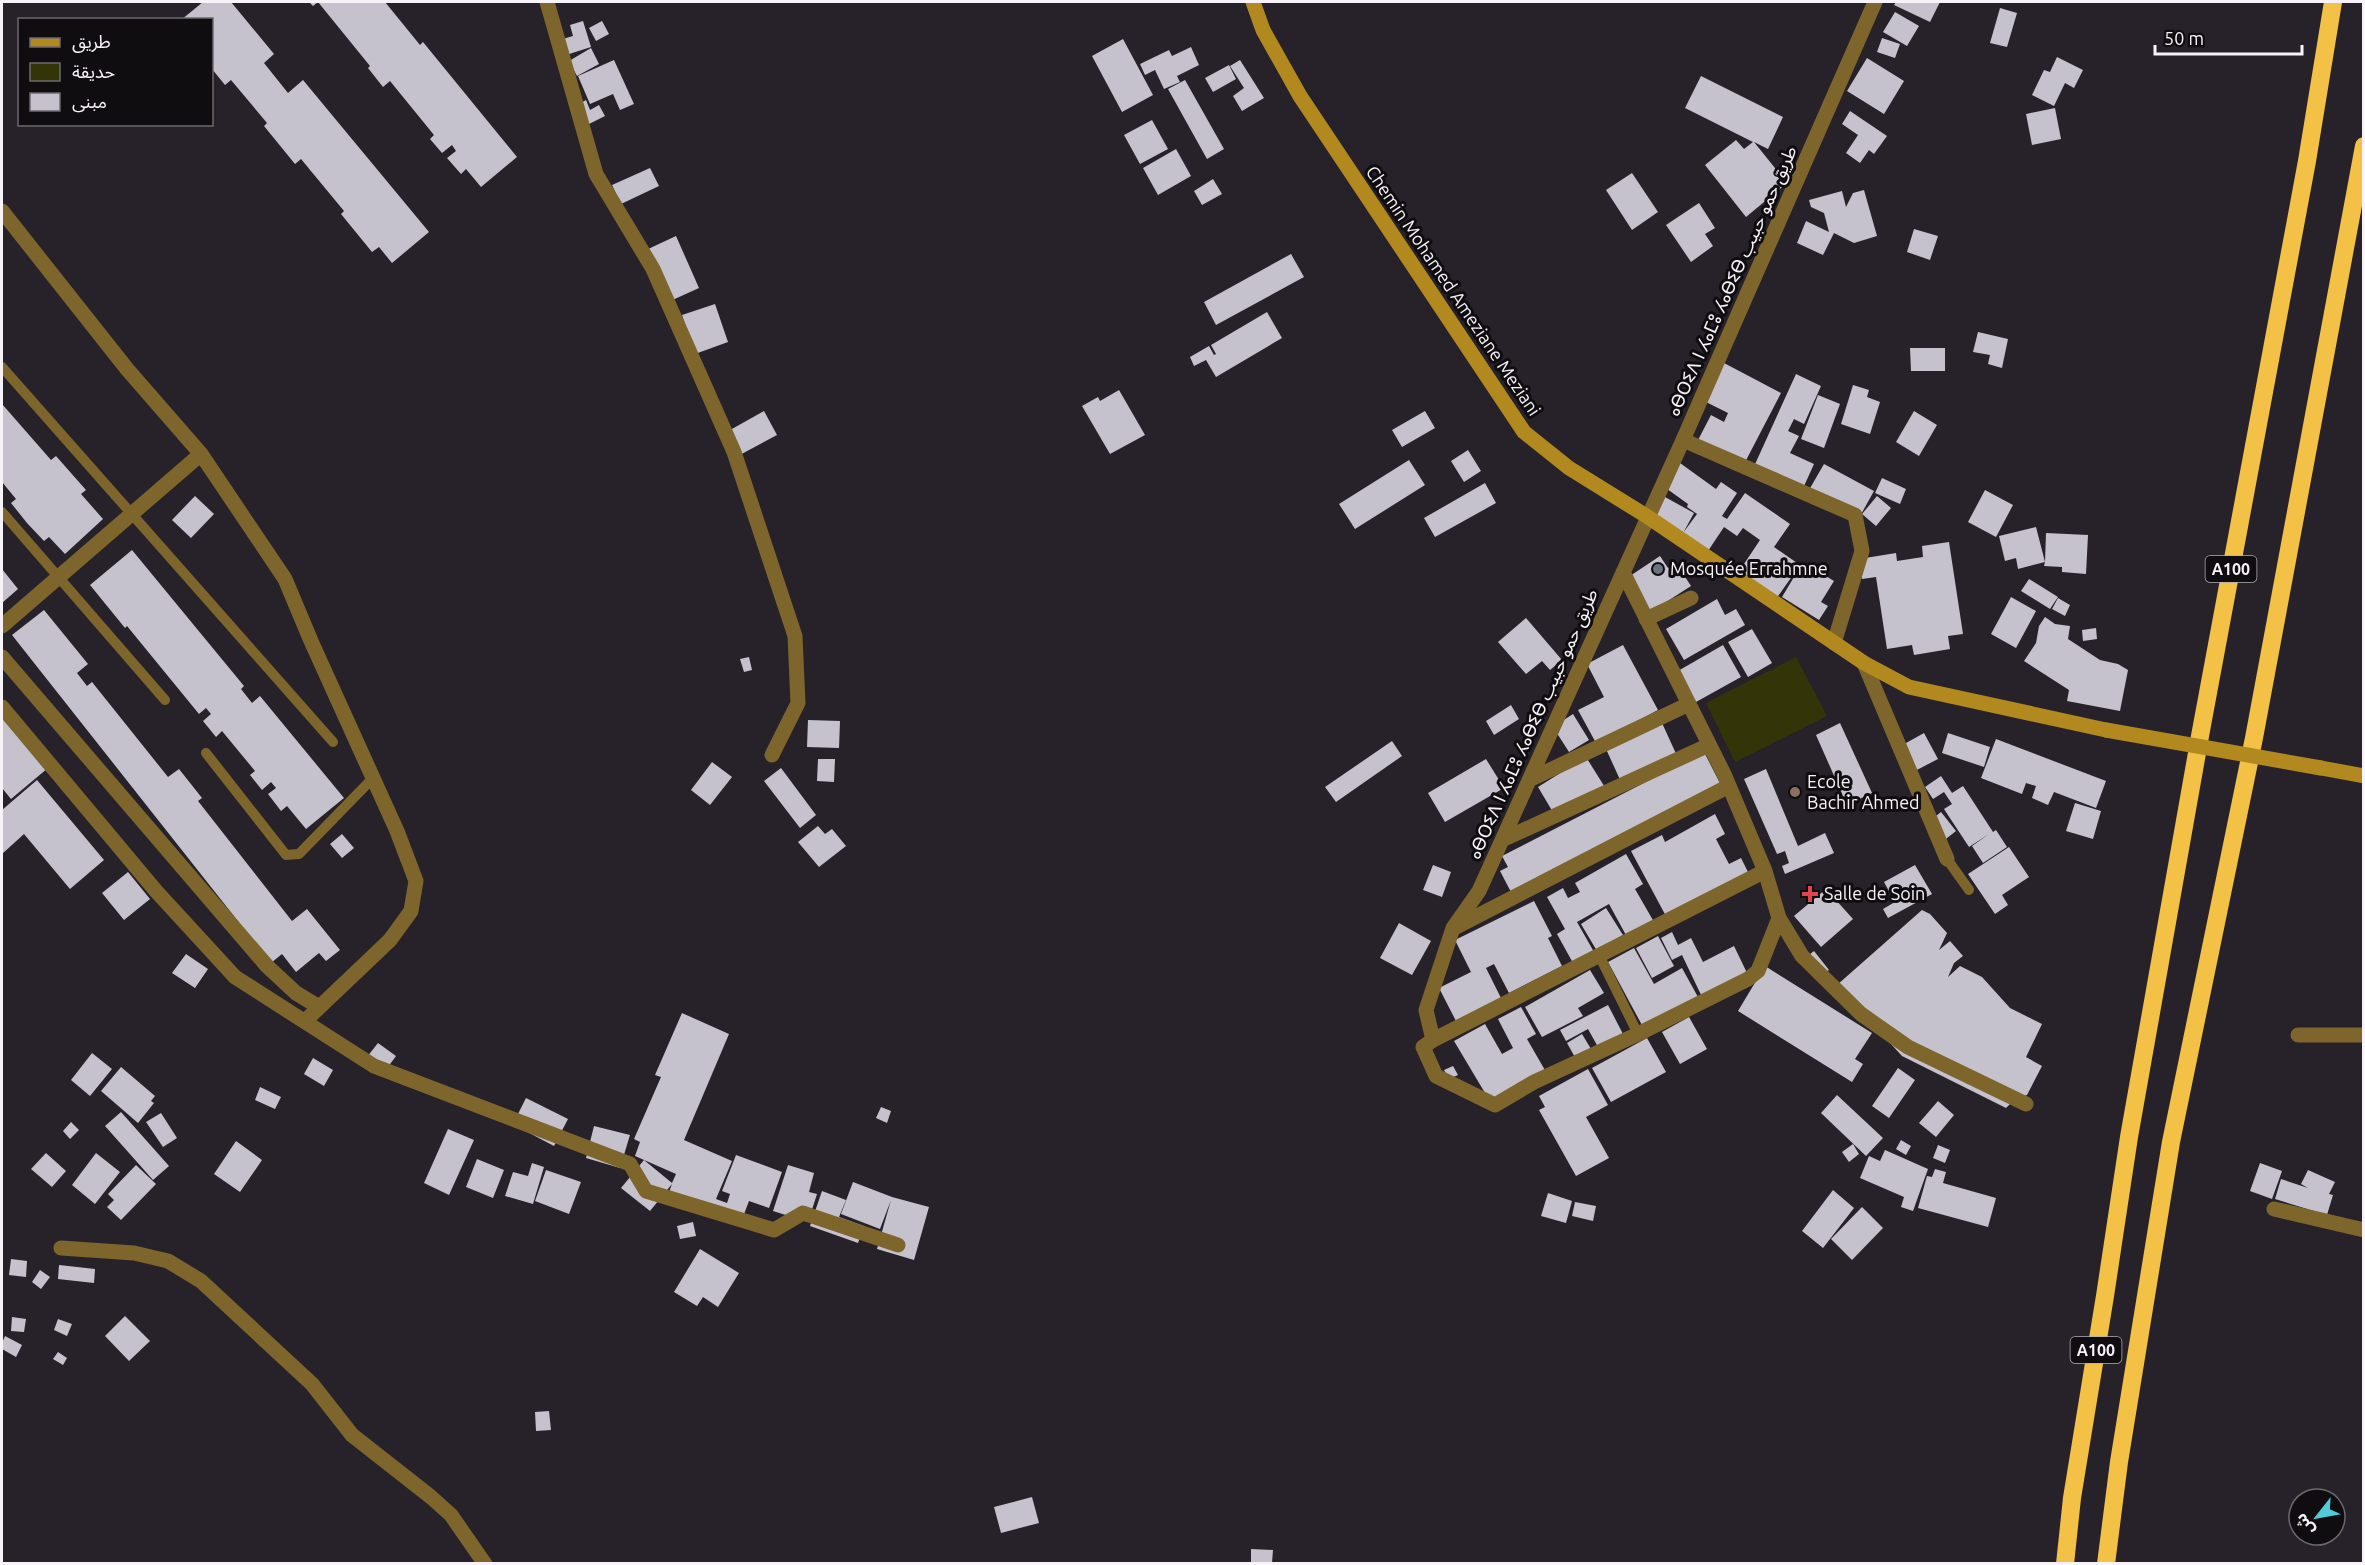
<svg xmlns="http://www.w3.org/2000/svg" width="2365" height="1565" viewBox="0 0 2365 1565" font-family="Ubuntu,'Noto Sans Arabic','Noto Sans Tifinagh',sans-serif">
<style>
.green{fill:#333509}
.building{fill:#c5c2ce}
.lines{fill:none;stroke-linecap:round;stroke-linejoin:round}
.service{stroke:#7e652b;stroke-width:10}
.minor{stroke:#7e652b;stroke-width:15}
.secondary{stroke:#b1891e;stroke-width:15}
.motorway{stroke:#f3c146;stroke-width:18}
.secondary-bridge{stroke:#b1891e;stroke-width:15}
.worship-dot{fill:#6b7280;stroke:#0f0d10;stroke-width:2}
.education-dot{fill:#8d6e63;stroke:#0f0d10;stroke-width:2}
.health-dot{fill:#e0444e;stroke:#0f0d10;stroke-width:2}
.labels{text-anchor:middle;stroke-width:6;stroke-linejoin:round;paint-order:stroke}
.shield{fill:#0f0d10;stroke:#b1aeb2;stroke-width:1.5}
.shield-label{font-size:16px;font-weight:bold;fill:#f7f3f8}
.street-label{font-size:18px;fill:#f7f3f8;stroke:#0f0d10}
.poi-label{font-size:18px;fill:#f7f3f8;stroke:#0f0d10;text-anchor:start}
</style>
<rect width="100%" height="100%" fill="#27222a"/>
<path class="green" d="M1796,657L1827,716L1735,762L1706,703Z"/>
<path class="building" d="M203,2H231L274,54L264,63L288,93L303,80L429,232L392,263L379,247L372,252L341,214L344,211L301,159L295,164L264,126L267,123L231,80L225,85L212,69V20H181Z
M309,2H385L420,45L423,42L517,157L481,187L466,169L461,174L447,158L456,151L452,145L442,153L430,139L434,135L390,81L383,87L368,68L370,66L318,2L313,6Z
M1896,2H1940L1930,22L1894,5Z
M2000,8L2017,13L2007,47L1990,43Z
M1895,12L1919,26L1907,46L1883,32Z
M583,21L591,47L563,56L559,40L573,36L570,25Z
M602,21L609,34L596,41L589,28Z
M1882,38L1900,44L1895,58L1877,52Z
M1123,39L1153,95L1122,112L1092,56Z
M1191,47L1199,65L1177,76L1180,82L1164,89L1155,70L1145,75L1140,64L1169,50L1172,56Z
M591,48L599,64L577,76L569,61Z
M2057,57L2083,70L2074,88L2065,83L2054,106L2032,95L2044,70L2050,72Z
M1867,58L1904,81L1884,114L1847,91Z
M614,60L634,104L620,110L613,94L590,104L578,76Z
M1240,60L1264,98L1242,111L1233,96L1244,88L1230,66Z
M1229,65L1236,79L1213,92L1205,78Z
M1701,76L1783,117L1768,149L1754,142L1787,183L1746,217L1705,165L1736,140L1744,149L1753,142L1685,108Z
M1185,80L1224,149L1207,159L1168,89Z
M586,100L590,110L599,105L605,116L587,125L577,105Z
M2055,108L2061,139L2032,145L2026,114Z
M1850,111L1887,136L1874,154L1869,150L1860,163L1846,153L1858,135L1842,124Z
M1152,120L1168,149L1140,164L1124,135Z
M1176,149L1191,176L1158,195L1143,168Z
M650,168L659,186L621,204L612,185Z
M1632,173L1658,212L1632,230L1606,190Z
M1213,179L1222,194L1202,205L1194,191Z
M1864,190L1877,236L1854,243L1834,233L1823,255L1797,243L1806,221L1829,232L1824,213L1811,207L1809,200L1842,191L1846,207L1853,193Z
M1699,203L1715,228L1705,234L1713,246L1691,262L1666,225Z
M1914,229L1938,236L1930,260L1907,252Z
M676,236L699,288L668,302L646,250Z
M1291,254L1304,277L1216,325L1204,302Z
M715,304L728,342L695,354L682,315Z
M1267,312L1282,338L1216,377L1206,360L1194,366L1190,357L1209,346L1214,355L1216,354L1211,345Z
M1978,332L2008,339L2002,368L1988,364L1990,355L1973,352Z
M1910,348H1945V371H1911Z
M1724,363L1781,393L1742,468L1696,444L1711,415L1724,422L1728,413L1704,401Z
M1796,374L1821,386L1804,424L1794,419L1788,431L1799,436L1790,453L1814,464L1800,495L1751,473Z
M1853,385L1869,390L1867,397L1880,402L1870,434L1841,424Z
M1119,390L1145,435L1110,454L1082,406L1098,397L1100,401Z
M1818,395L1840,404L1824,448L1801,439Z
M2,404L51,460L56,456L86,490L81,494L103,519L65,554L49,537L44,541L27,523L11,503L16,499L2,482Z
M764,411L777,435L736,457L723,434Z
M1425,411L1435,428L1402,447L1392,430Z
M1914,411L1937,425L1919,456L1896,442Z
M1468,450L1481,471L1464,482L1451,461Z
M1409,460L1425,485L1355,529L1339,504Z
M1680,463L1716,489L1721,482L1737,493L1722,516L1727,519L1745,493L1790,524L1774,547L1800,565L1776,599L1738,573L1760,540L1743,528L1737,536L1724,527L1708,551L1683,533L1697,514L1700,516L1687,507L1688,504L1663,486Z
M1824,464L1874,491L1859,518L1809,490Z
M1882,478L1906,489L1900,504L1875,493Z
M1485,483L1496,503L1435,537L1424,518Z
M1985,490L2013,505L1996,537L1968,522Z
M195,496L214,514L191,538L172,520Z
M1877,496L1891,508L1876,526L1862,514Z
M1665,497L1694,513L1682,535L1653,519Z
M2036,527L2045,562L2046,533L2088,535L2086,574L2062,572V567L2044,566L2045,562L2018,569L2016,558L2005,561L1999,536Z
M1949,542L1963,634L1948,636L1950,649L1914,655L1912,645L1887,649L1876,577L1862,579L1859,559L1896,553L1897,561L1923,557L1922,546Z
M132,550L244,686L241,689L252,703L260,696L344,798L306,829L287,806L281,811L268,794L276,788L271,782L262,790L250,775L255,771L222,731L216,737L203,721L211,714L206,708L199,714L127,626L125,628L90,585Z
M1660,556L1668,568L1676,563L1691,586L1649,613L1627,578Z
M1803,562L1834,581L1821,602L1828,606L1819,620L1782,597Z
M2,569L18,589L2,603Z
M2029,579L2058,597L2050,609L2021,591Z
M2011,597L2036,611L2016,648L1991,634Z
M2058,598L2070,605L2065,616L2052,609Z
M1717,599L1725,615L1736,609L1745,625L1684,660L1666,629Z
M44,610L88,664L77,673L87,686L92,682L168,777L179,769L202,798L198,801L292,921L307,909L340,950L326,961L319,953L296,972L282,954L271,963L12,635Z
M2045,617L2055,624L2070,626L2068,639L2100,660L2118,664L2128,670L2120,711L2067,701L2069,690L2024,661L2036,643L2039,626Z
M1526,618L1562,660L1550,670L1542,661L1526,674L1498,642Z
M2096,628L2097,639L2083,641L2082,630Z
M1752,629L1772,663L1748,677L1728,642Z
M1623,645L1658,710L1596,743L1578,710L1604,697L1587,664Z
M1723,645L1741,677L1696,702L1678,671Z
M749,657L752,670L744,672L740,659Z
M1511,705L1519,719L1494,735L1486,721Z
M2,713L48,768L11,799L2,788Z
M1573,714L1589,740L1569,752L1553,727Z
M808,720L840,721L839,748L807,747Z
M1662,723L1678,758L1622,784L1606,749Z
M1840,723L1872,793L1847,805L1816,735Z
M1924,733L1938,759L1911,773L1897,748Z
M1948,733L1990,747L1984,767L1942,753Z
M1996,739L2106,781L2096,808L2054,792L2048,805L2032,798L2036,786L2026,783L2022,794L1981,778Z
M1392,741L1402,756L1336,802L1325,787Z
M1704,752L1721,785L1511,892L1500,871L1508,867L1502,856Z
M1586,757L1606,789L1557,819L1538,787Z
M818,759H835L834,782L817,781Z
M1486,759L1504,788L1445,822L1428,793Z
M712,762L732,777L710,805L691,790Z
M781,768L816,815L800,828L764,781Z
M1766,769L1798,846L1825,833L1834,853L1785,874L1782,866L1789,863L1785,851L1777,854L1744,779Z
M1941,776L1952,793L1963,786L1993,832L1996,830L2007,847L1983,863L1972,846L1989,834L1969,847L1944,809L1952,804L1944,792L1933,799L1925,787Z
M37,780L104,860L70,889L24,834L2,854V810Z
M2075,803L2101,811L2093,839L2066,831Z
M1941,812L1956,831L1942,842L1927,823Z
M1715,814L1725,834L1716,839L1729,864L1741,858L1750,876L1667,918L1631,851L1662,835L1665,842Z
M818,826L825,834L832,829L846,846L819,867L798,842Z
M342,834L354,848L342,858L330,844Z
M2009,847L2029,877L2002,895L2008,905L1995,914L1968,874Z
M1626,854L1643,884L1635,889L1654,922L1627,937L1609,904L1577,922L1594,952L1573,963L1557,934L1565,929L1547,897L1563,888L1568,898L1580,892L1575,883Z
M1433,865L1451,872L1442,897L1423,890Z
M1915,865L1932,894L1888,918L1883,909L1895,902L1884,882Z
M128,872L150,899L124,920L102,893Z
M1826,889L1853,919L1821,947L1794,916Z
M1534,901L1552,936L1548,938L1562,966L1509,993L1494,964L1486,968L1501,998L1456,1021L1439,988L1471,972L1455,940Z
M1606,908L1623,935L1597,951L1581,924Z
M1922,910L1930,914L1947,933L1939,950L1950,941L1963,956L1954,963L1948,977L1960,966L1982,977L2010,1008L2042,1024L2026,1057L2042,1066L2027,1095L2014,1100L2006,1108L1902,1056L1837,985Z
M1399,923L1431,941L1412,975L1380,958Z
M1672,932L1678,945L1691,938L1703,962L1734,946L1749,977L1703,999L1682,955L1672,960L1661,938Z
M1658,936L1674,966L1652,978L1636,948Z
M1634,948L1654,984L1682,968L1698,997L1643,1027L1608,962Z
M1814,951L1829,970L1819,977L1805,958Z
M186,954L208,969L195,988L172,973Z
M1765,966L1872,1033L1855,1059L1863,1064L1852,1082L1738,1011Z
M1590,970L1604,993L1578,1008L1583,1016L1542,1037L1525,1007Z
M1608,1005L1623,1034L1598,1047L1588,1029L1566,1041L1560,1030Z
M1521,1007L1536,1034L1527,1039L1546,1072L1491,1103L1454,1041L1485,1024L1502,1054L1513,1048L1498,1019Z
M682,1013L729,1034L684,1140L732,1161L716,1199L727,1203L730,1194L722,1191L736,1155L782,1172L769,1208L749,1201L741,1222L669,1192L672,1184L650,1211L621,1188L644,1160L672,1183L676,1174L635,1156L640,1142L634,1139L661,1077L655,1075Z
M1689,1017L1707,1049L1680,1064L1662,1032Z
M1582,1034L1591,1049L1576,1059L1567,1043Z
M1647,1038L1666,1072L1611,1102L1592,1068Z
M378,1043L396,1056L385,1071L367,1057Z
M92,1053L112,1069L90,1096L71,1080Z
M313,1058L333,1070L324,1086L304,1074Z
M1453,1066L1458,1075L1449,1079L1444,1070Z
M121,1067L155,1096L151,1101L154,1103L138,1123L101,1091Z
M1898,1068L1915,1080L1889,1118L1872,1106Z
M1588,1069L1608,1105L1586,1117L1609,1158L1576,1176L1539,1110L1545,1107L1539,1096Z
M260,1087L281,1097L275,1109L255,1100Z
M1837,1095L1883,1138L1866,1156L1821,1113Z
M526,1098L568,1119L554,1146L516,1126L517,1116Z
M1938,1101L1954,1115L1936,1137L1919,1123Z
M881,1107L891,1111L887,1123L876,1118Z
M121,1112L169,1166L153,1180L105,1126Z
M161,1113L177,1138L163,1147L146,1122Z
M71,1122L79,1130L70,1139L63,1131Z
M594,1126L630,1135L620,1168L586,1158Z
M448,1129L474,1140L449,1195L424,1183Z
M1901,1140L1911,1146L1906,1155L1896,1149Z
M236,1141L262,1160L240,1192L214,1174Z
M1853,1144L1859,1154L1849,1162L1842,1152Z
M1938,1145L1950,1150L1945,1163L1933,1158Z
M1885,1150L1928,1169L1913,1211L1901,1207L1904,1197L1860,1178L1869,1156L1880,1161Z
M46,1153L66,1171L52,1187L31,1169Z
M96,1153L120,1172L95,1204L72,1185Z
M477,1159L504,1170L493,1198L466,1187Z
M532,1163L544,1167L533,1204L505,1196L513,1172L528,1176Z
M2260,1163L2282,1171L2272,1199L2250,1191Z
M136,1165L156,1184L121,1220L107,1207L114,1200L108,1194Z
M788,1165L814,1173L809,1192L817,1194L808,1222L773,1211Z
M1935,1169L1946,1172L1943,1183L1996,1198L1988,1227L1918,1208L1927,1176L1932,1177Z
M546,1170L581,1182L569,1214L535,1201Z
M2308,1170L2335,1182L2329,1194L2333,1195L2327,1215L2275,1199L2281,1179L2308,1188L2301,1184Z
M853,1182L892,1197L929,1207L914,1260L877,1249L891,1200L880,1229L841,1214Z
M1833,1190L1854,1208L1823,1248L1802,1231Z
M822,1191L846,1200L839,1217L864,1226L858,1243L810,1226Z
M1548,1193L1572,1201L1566,1223L1541,1216Z
M1575,1202L1596,1206L1593,1221L1572,1216Z
M1862,1207L1883,1228L1852,1260L1831,1239Z
M693,1222L696,1236L680,1239L677,1226Z
M700,1249L739,1273L718,1307L703,1297L697,1306L674,1292Z
M11,1259L27,1261L26,1277L9,1275Z
M59,1265L95,1269L94,1283L58,1279Z
M40,1270L50,1277L41,1289L32,1282Z
M125,1316L150,1341L129,1361L105,1336Z
M12,1317L26,1319L24,1332L11,1331Z
M58,1319L72,1324L67,1336L54,1330Z
M5,1336L22,1345L16,1357L2,1349V1343Z
M58,1352L67,1358L63,1365L53,1359Z
M549,1411L551,1430L536,1431L535,1412Z
M1032,1497L1039,1523L1001,1533L994,1507Z
M1251,1549L1273,1550L1272,1563L1251,1562Z"/>
<g class="lines">
<path class="service" d="M2,367L333,742
M2,512L165,700
M206,753L286,855L299,854L373,778
M1947,859L1969,890
M1600,957L1638,1034"/>
<path class="minor" d="M547,2L596,174L653,269L734,452L795,636L798,703L772,755
M2,211L127,369L201,454L285,579L311,641L397,831L416,881L411,911L390,940L306,1020
M1683,440L1855,515L1862,551L1834,643
M1623,572L1724,774L1765,871L1779,918L1802,956L1861,1014L1908,1047L2026,1104
M1646,619L1691,598
M2,626L201,454
M2,657L267,966L296,993L319,1007
M1864,663L1947,859
M2,707L156,891L235,977L374,1066L630,1164L646,1191L774,1230L803,1213L898,1245
M1529,780L1689,704
M1502,840L1709,745
M1779,918L1758,971L1748,979L1638,1034L1534,1082L1495,1105L1436,1076L1423,1047L1433,1040L1426,1010L1453,928L1479,891L1683,440L1875,2
M1456,927L1729,786
M2298,1035H2364
M1433,1040L1765,871
M2274,1209L2364,1230
M61,1248L134,1253L168,1261L201,1281L312,1384L352,1435L431,1497L451,1515L485,1564"/>
<path class="secondary" d="M1253,2L1263,30L1300,96L1524,432L1569,468L1648,517L1864,663L1909,687L2106,730
M2321,768L2364,776"/>
<path class="motorway" d="M2065,1564L2072,1498L2105,1296L2129,1137L2200,736L2307,161L2333,2
M2106,1564L2119,1462L2171,1142L2254,738L2364,146"/>
<path class="secondary-bridge" d="M2106,730L2321,768"/>
</g>
<circle class="worship-dot" cx="1658" cy="569" r="6"/>
<circle class="education-dot" cx="1795" cy="792" r="6"/>
<path class="health-dot" d="M1807 885h6v6h6v6h-6v6h-6v-6h-6v-6h6z"/>
<g class="labels">
<g class="shield">
<rect x="2205.5" y="556" width="51" height="26" rx="4.5"/>
<rect x="2070.5" y="1337" width="51" height="26" rx="4.5"/>
</g>
<g class="shield-label">
<text x="2231" y="575">A100</text>
<text x="2096" y="1356">A100</text>
</g>
<g class="street-label">
<text transform="translate(1732 281) rotate(-66)" y="6">ⴰⴱⵔⵉⴷ ⵏ ⵃⴰⵎⵓ ⵃⴰⴱⵉⴱ طريق حمو حبيب</text>
<text transform="translate(1453 291) rotate(56)" y="6">Chemin Mohamed Ameziane Meziani</text>
<text transform="translate(1533 724) rotate(-66)" y="6">ⴰⴱⵔⵉⴷ ⵏ ⵃⴰⵎⵓ ⵃⴰⴱⵉⴱ طريق حمو حبيب</text>
</g>
<g class="poi-label">
<text x="1670" y="575">Mosquée Errahmne</text>
<text x="1807" y="788">Ecole<tspan x="1807" dy="21">Bachir Ahmed</tspan></text>
<text x="1824" y="900">Salle de Soin</text>
</g>
</g>
<rect width="2365" height="1565" fill="none" stroke="#f7f3f8" stroke-width="6"/>
<rect x="18" y="18" width="195" height="108" fill="#0f0d10" stroke="#6c696d" stroke-width="1.5"/>
<rect x="30" y="38" width="30" height="9" fill="#b1891e" stroke="#6c696d" stroke-width="1.5"/>
<text x="72" y="48" font-size="18" fill="#f7f3f8">طريق</text>
<rect x="30" y="63" width="30" height="18" fill="#333509" stroke="#6c696d" stroke-width="1.5"/>
<text x="72" y="78" font-size="18" fill="#f7f3f8">حديقة</text>
<rect x="30" y="93" width="30" height="18" fill="#c5c2ce" stroke="#6c696d" stroke-width="1.5"/>
<text x="72" y="108" font-size="18" fill="#f7f3f8">مبنى</text>
<g transform="translate(2317 1517) rotate(239)"><circle r="28" fill="#0f0d10" stroke="#6c696d" stroke-width="1.5"/>
<path d="M0-4.5L10 22L0 15L-10 22Z" fill="#52cbd8"/>
<text y="-9" font-size="16" font-weight="bold" text-anchor="middle" fill="#f7f3f8">ش</text>
</g>
<path d="M2155 45v9h147v-9" fill="none" stroke="#f7f3f8" stroke-width="3"/>
<text x="2164" y="45" font-size="18" fill="#f7f3f8" stroke="#0f0d10" stroke-width="4.5" paint-order="stroke">50 m</text>
</svg>
